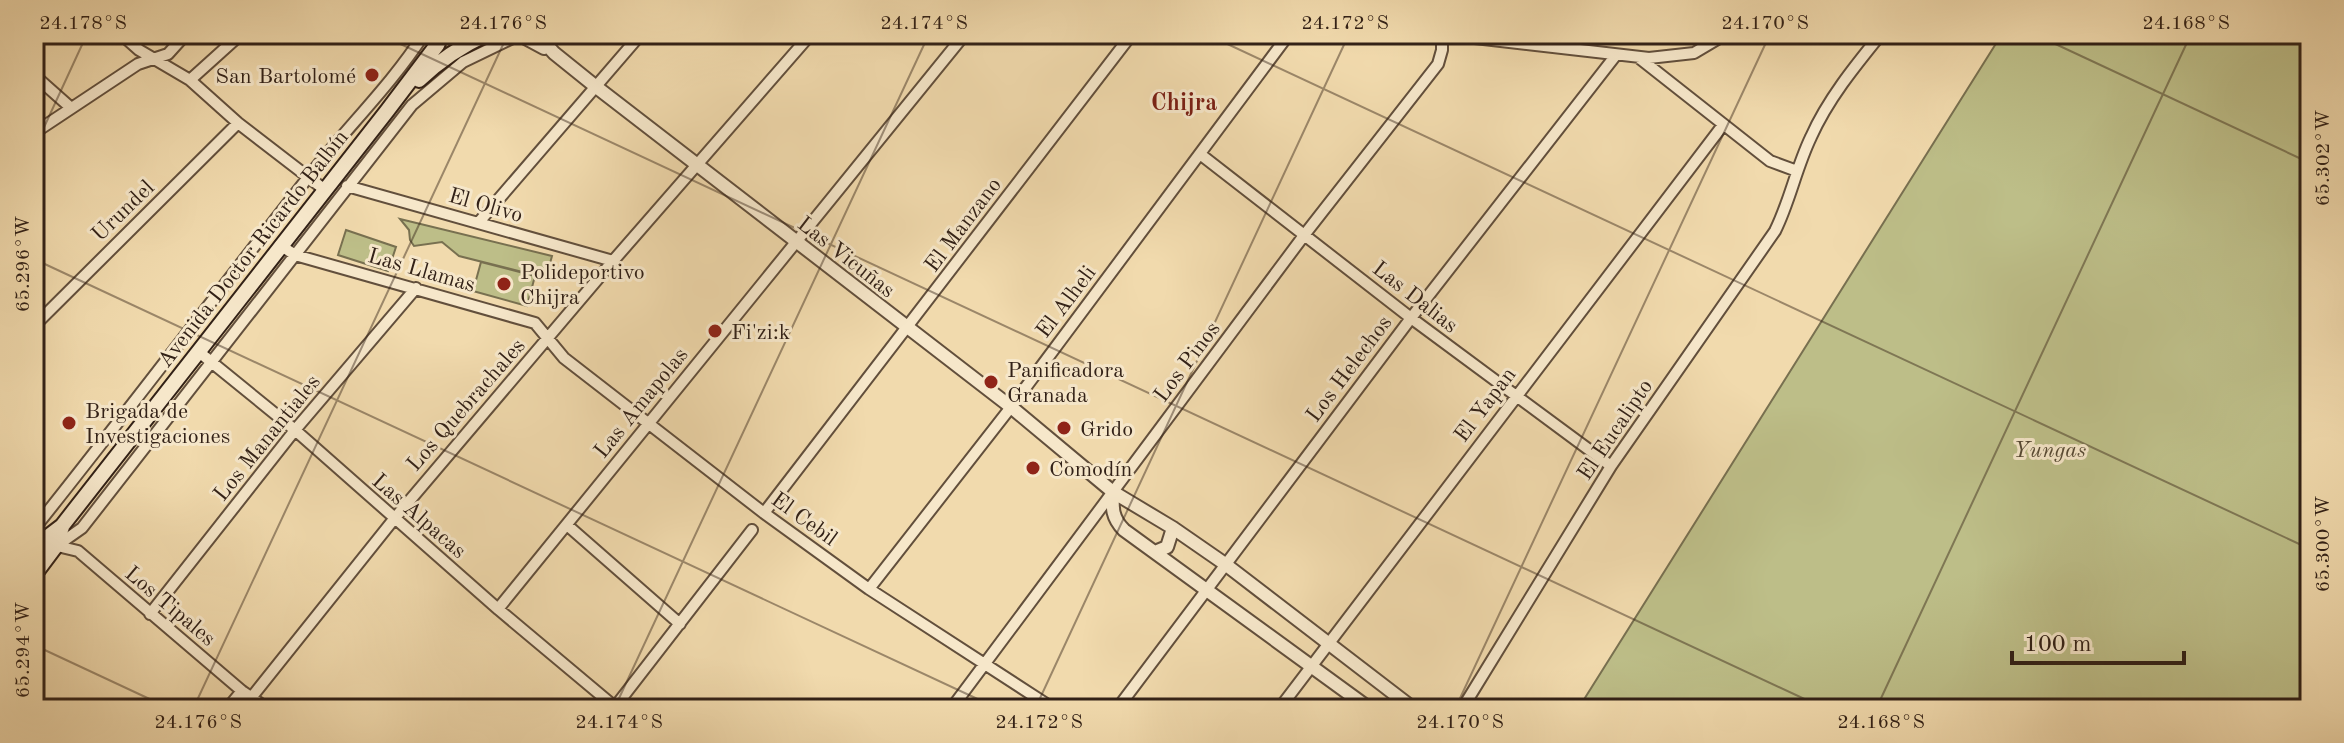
<svg xmlns="http://www.w3.org/2000/svg" width="2344" height="743" viewBox="0 0 2344 743" font-family="'Old Standard TT',serif">
<style>
.green{fill:#bdbe88;stroke:#787050;stroke-width:2}
.lines{fill:none;stroke-linecap:round;stroke-linejoin:round}
.minor-casing{stroke:#624f3c;stroke-width:14}
.tertiary-casing{stroke:#624f3c;stroke-width:16}
.secondary-casing{stroke:#322117;stroke-width:18}
.minor{stroke:#f6e7ca;stroke-width:10}
.tertiary{stroke:#f6e7ca;stroke-width:12}
.secondary{stroke:#f6e7ca;stroke-width:14}
.ticks{fill:none;stroke:#322117;stroke-width:2;stroke-opacity:0.45}
.poi-dot{fill:#8f2418;stroke:#f6e7ca;stroke-width:3}
.labels{text-anchor:middle;stroke-width:6;stroke-linejoin:round;paint-order:stroke}
.poi-label{font-size:22px;fill:#322117;stroke:#f6e7ca;text-anchor:start}
.street-label{font-size:22px;fill:#322117;stroke:#f6e7ca}
.park-label{font-size:22px;font-style:italic;fill:#554833;stroke:#f6e7ca}
.neighbourhood-label{font-size:24px;font-weight:bold;fill:#7a1f14;stroke:#f6e7ca}
.neatline{fill:none;stroke:#322117;stroke-width:3}
.ticks-label{font-size:20px;text-anchor:middle;fill:#322117}
</style>
<rect width="100%" height="100%" fill="#f1daad"/>
<filter id="stains"><feTurbulence type="fractalNoise" baseFrequency=".0025" numOctaves="4"/><feColorMatrix values="0 0 0 0 .2 0 0 0 0 .09 0 0 0 0 .02 0 0 0 .5 -.17"/></filter>
<radialGradient id="worn" r=".72"><stop offset=".6" stop-color="#630" stop-opacity="0"/><stop offset="1" stop-color="#630" stop-opacity=".3"/></radialGradient>
<path class="green" d="M2002,34H2310V709H1578Z
M400,219L552,256L546,278L459,256L442,242L414,246L410,240L409,230Z
M346,230L396,247L388,271L338,255Z
M481,262L535,276L527,306L473,291Z"/>
<g class="lines">
<g class="minor-casing">
<path id="minor" d="M121,34L139,50L190,80L238,123L325,190
M1440,34L1649,58L1694,53L1726,34
M1638,57L1770,161L1797,171
M34,75L70,107
M190,80L241,34
M34,133L138,64L168,54L186,34
M1200,154L1411,318L1611,466
M347,186L613,261
M479,222L641,34
M280,245L295,255L535,323L564,358L764,513L869,589L1054,709
M34,326L238,123
M199,352L295,430L498,609L615,707L752,530
M764,513L1132,34
M567,525L680,624
M34,529C126,414 215,296 306,180C344,130 390,87 424,34
M53,545L78,551L242,691L268,709
M55,547L82,528L412,105L463,62L521,34
M869,589L1011,407L1289,34
M498,609L965,34
M150,614L295,430L416,288
M251,698L394,519L613,261L811,34
M227,709L242,691
M951,709L1305,234L1438,64L1442,50V34
M1117,709L1411,318L1616,55
M1279,709L1723,125
M1462,709L1611,466L1775,231C1790,201 1796,168 1811,137C1828,99 1855,66 1881,34"/>
</g>
<g class="tertiary-casing">
<path id="tertiary" d="M518,34L544,48
M537,34L554,53L595,86L1011,407L1113,492L1173,528L1225,564L1414,709
M1113,492C1112,508 1112,518 1124,530L1370,709
M1155,552L1167,547L1173,528"/>
</g>
<g class="secondary-casing">
<path id="secondary" d="M419,80C439,61 461,46 487,34
M34,553L45,539L62,526L387,111L437,45L442,34
M34,575L55,547L62,527"/>
</g>
<use href="#minor" class="minor"/>
<use href="#tertiary" class="tertiary"/>
<use href="#secondary" class="secondary"/>
</g>
<path class="ticks" d="M379,34L1826,709M1206,34L2310,549M2034,34L2310,163M34,149L87,34M34,259L999,709M34,645L171,709M193,709L508,34M614,709L929,34M1035,709L1349,34M1455,709L1770,34M1876,709L2191,34M2297,709L2310,681"/>
<g class="poi-dot">
<circle cx="372" cy="75" r="8"/>
<circle cx="504" cy="284" r="8"/>
<circle cx="715" cy="331" r="8"/>
<circle cx="991" cy="382" r="8"/>
<circle cx="69" cy="423" r="8"/>
<circle cx="1064" cy="428" r="8"/>
<circle cx="1033" cy="468" r="8"/>
</g>
<g class="labels">
<g class="poi-label">
<text x="356" y="83" text-anchor="end">San Bartolomé</text>
<text x="520" y="279">Polideportivo<tspan x="520" dy="25">Chijra</tspan></text>
<text x="731" y="339">Fi'zi:k</text>
<text x="1007" y="377">Panificadora<tspan x="1007" dy="25">Granada</tspan></text>
<text x="85" y="418">Brigada de<tspan x="85" dy="25">Investigaciones</tspan></text>
<text x="1080" y="436">Grido</text>
<text x="1049" y="476">Comodín</text>
</g>
<g class="street-label">
<text transform="translate(486 204) rotate(16)" y="8">El Olivo</text>
<text transform="translate(122 210) rotate(-44)" y="8">Urundel</text>
<text transform="translate(962 224) rotate(-53)" y="8">El Manzano</text>
<text transform="translate(252 248) rotate(-52)" y="8">Avenida Doctor Ricardo Balbín</text>
<text transform="translate(847 256) rotate(38)" y="8">Las Vicuñas</text>
<text transform="translate(422 269) rotate(16)" y="8">Las Llamas</text>
<text transform="translate(1416 296) rotate(38)" y="8">Las Dalias</text>
<text transform="translate(1065 301) rotate(-53)" y="8">El Alheli</text>
<text transform="translate(1186 361) rotate(-53)" y="8">Los Pinos</text>
<text transform="translate(1348 368) rotate(-53)" y="8">Los Helechos</text>
<text transform="translate(640 402) rotate(-51)" y="8">Las Amapolas</text>
<text transform="translate(465 404) rotate(-49)" y="8">Los Quebrachales</text>
<text transform="translate(1484 404) rotate(-53)" y="8">El Yapan</text>
<text transform="translate(1614 429) rotate(-56)" y="8">El Eucalipto</text>
<text transform="translate(266 437) rotate(-51)" y="8">Los Manantiales</text>
<text transform="translate(420 515) rotate(41)" y="8">Las Alpacas</text>
<text transform="translate(805 518) rotate(36)" y="8">El Cebil</text>
<text transform="translate(171 605) rotate(40)" y="8">Los Tipales</text>
</g>
<g class="park-label">
<text x="2050" y="457">Yungas</text>
</g>
<g class="neighbourhood-label">
<text x="1184" y="110">Chijra</text>
</g>
</g>
<rect width="2344" height="743" fill="none" stroke="#f1daad" stroke-width="88"/>
<path d="M2012 651v12h172v-12" fill="none" stroke="#322117" stroke-width="4"/>
<text x="2024" y="651" font-size="24" fill="#322117" stroke="#f6e7ca" stroke-width="6" paint-order="stroke">100 m</text>
<rect x="44" y="44" width="2256" height="655" class="neatline"/>
<g class="ticks-label">
<text x="83" y="29">24.178°S</text>
<text x="503" y="29">24.176°S</text>
<text x="924" y="29">24.174°S</text>
<text x="1345" y="29">24.172°S</text>
<text x="1765" y="29">24.170°S</text>
<text x="2186" y="29">24.168°S</text>
<text transform="translate(2322 158) rotate(-90)" y="7">65.302°W</text>
<text transform="translate(22 264) rotate(-90)" y="7">65.296°W</text>
<text transform="translate(2322 544) rotate(-90)" y="7">65.300°W</text>
<text transform="translate(22 650) rotate(-90)" y="7">65.294°W</text>
<text x="198" y="728">24.176°S</text>
<text x="619" y="728">24.174°S</text>
<text x="1039" y="728">24.172°S</text>
<text x="1460" y="728">24.170°S</text>
<text x="1881" y="728">24.168°S</text>
</g>
<rect width="100%" height="100%" filter="url(#stains)"/>
<rect width="100%" height="100%" fill="url(#worn)"/>
</svg>
